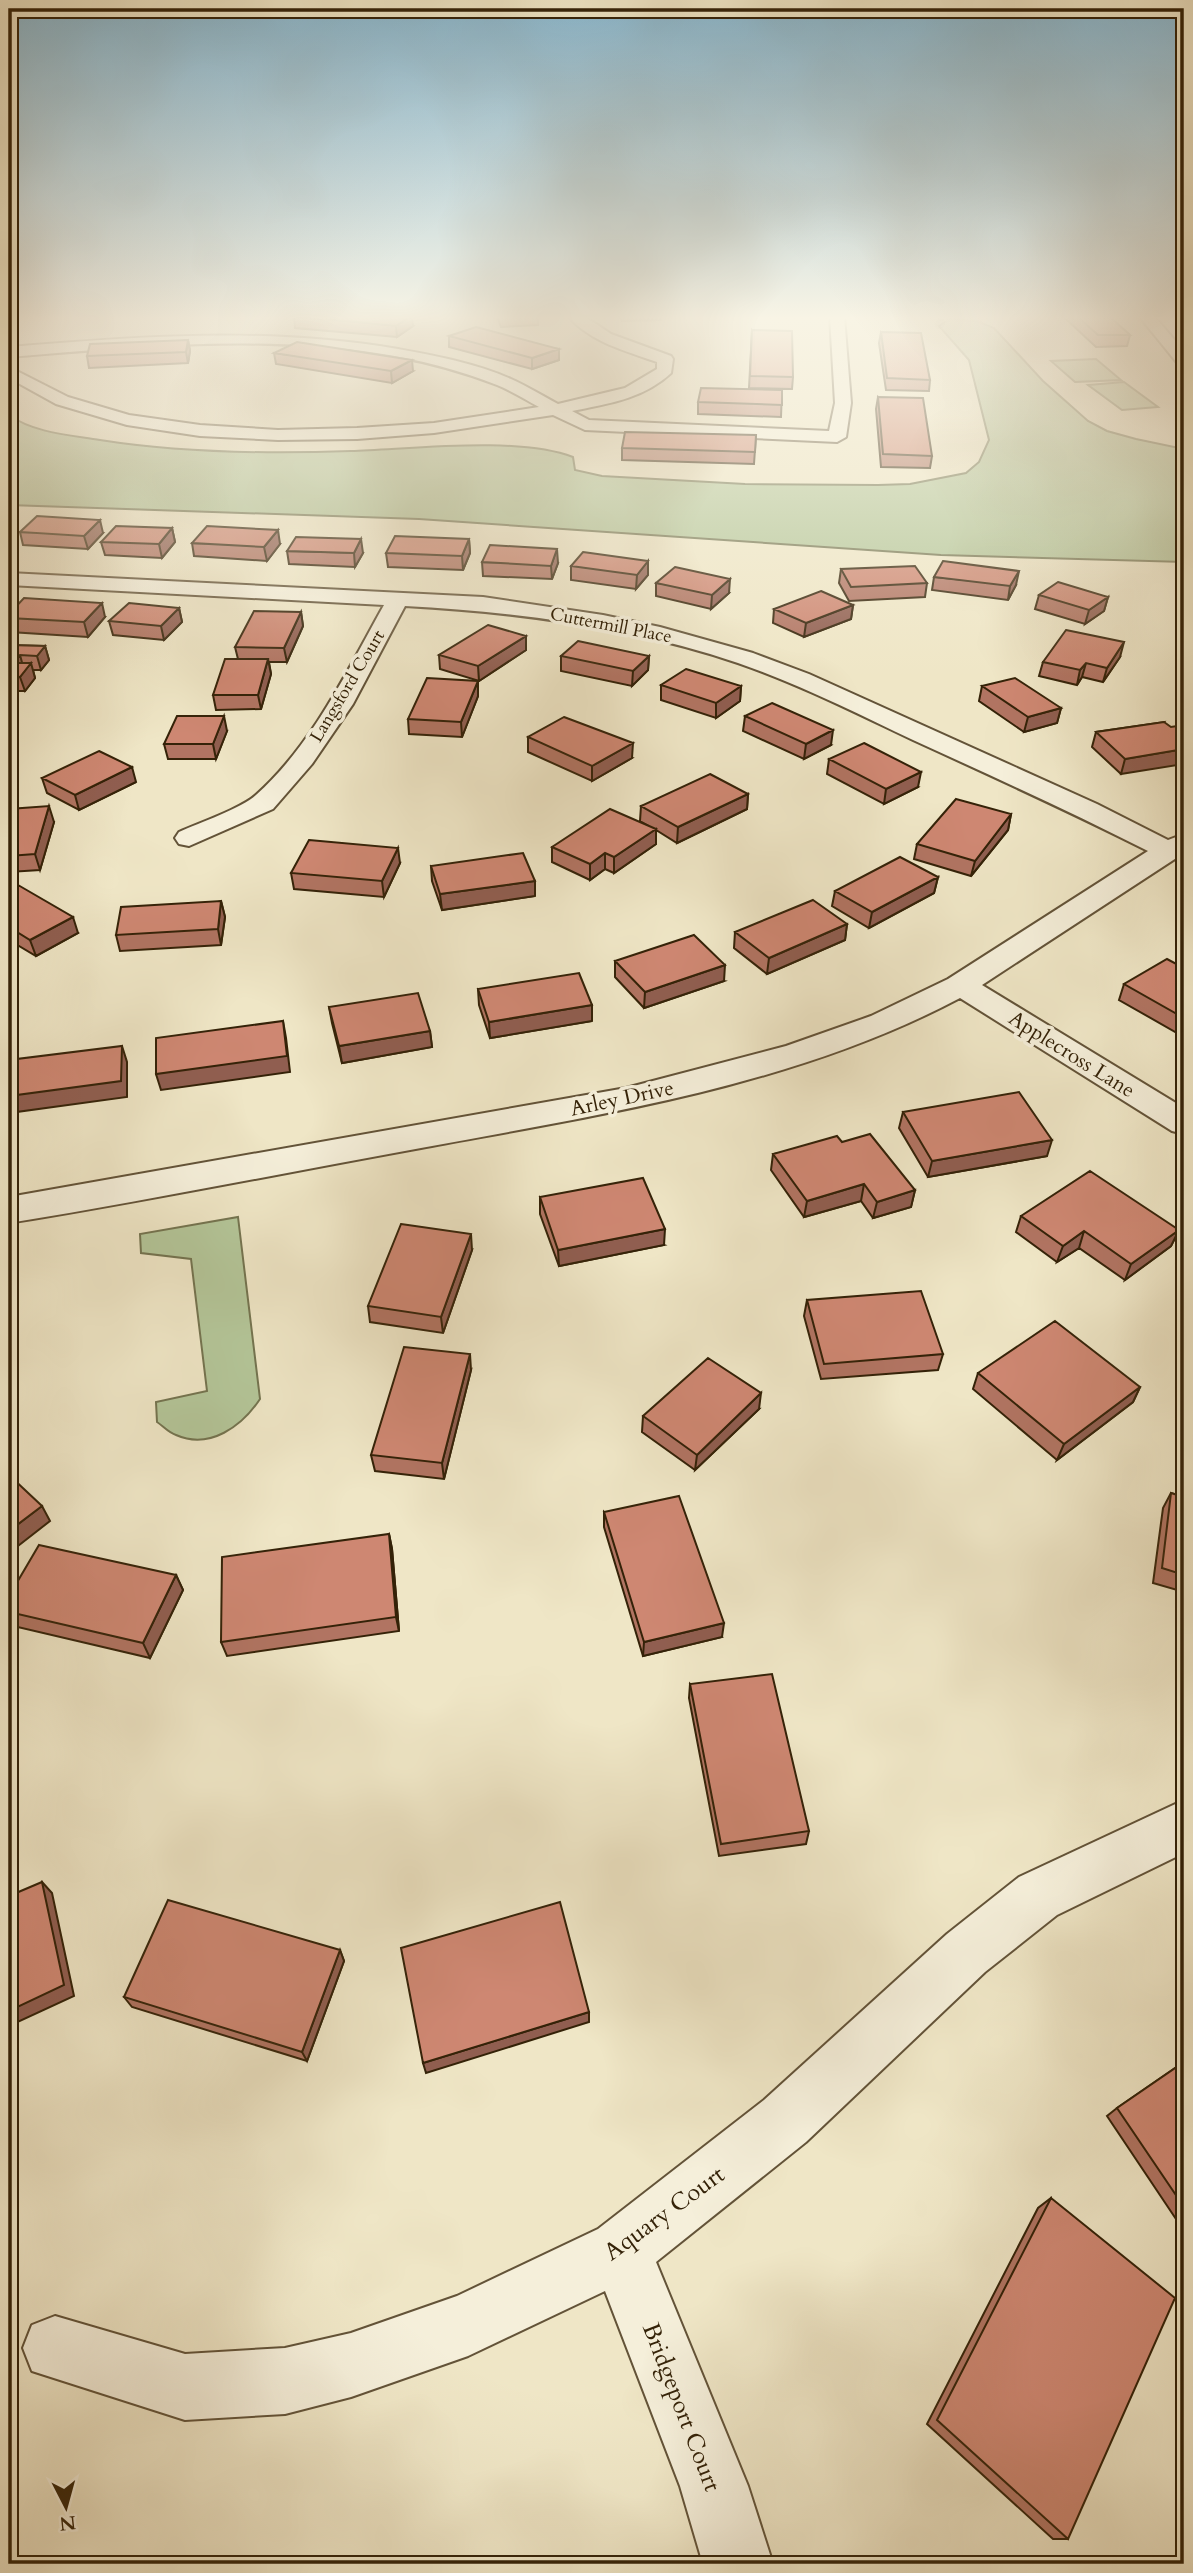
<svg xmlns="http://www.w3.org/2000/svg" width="1193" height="2573" viewBox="0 0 1193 2573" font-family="Cardo,serif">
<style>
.green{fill:#b4c699;stroke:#747450;stroke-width:2}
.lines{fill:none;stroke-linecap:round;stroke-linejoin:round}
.minor-casing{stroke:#635338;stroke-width:4}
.minor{fill:#f5efda;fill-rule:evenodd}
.wall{fill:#b17462;stroke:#342208;stroke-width:2}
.shaded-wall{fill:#905e50;stroke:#342208;stroke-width:2}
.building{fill:#ce8772;stroke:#342208;stroke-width:2}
.labels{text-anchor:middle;stroke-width:7;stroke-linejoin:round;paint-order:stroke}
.far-street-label{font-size:18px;fill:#342208;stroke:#f5efda}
.street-label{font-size:21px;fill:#342208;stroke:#f5efda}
.near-street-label{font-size:24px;fill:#342208;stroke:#f5efda}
</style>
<rect width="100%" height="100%" fill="#efe6c6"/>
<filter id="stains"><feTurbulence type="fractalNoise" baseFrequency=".00286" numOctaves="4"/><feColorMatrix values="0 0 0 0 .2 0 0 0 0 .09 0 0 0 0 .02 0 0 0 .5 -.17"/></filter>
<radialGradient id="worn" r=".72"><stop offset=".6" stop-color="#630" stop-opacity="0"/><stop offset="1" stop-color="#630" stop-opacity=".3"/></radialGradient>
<path class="green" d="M950,319L977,321L994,328L1043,381L1088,421L1107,431L1136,439L1184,449V562L941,555L419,519L9,505V415C34,433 70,435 100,440C182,453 268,454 351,451C413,449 517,436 573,457L575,470L602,476L745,484L878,485L910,484L966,473L979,462L989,440L969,360L939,326Z
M1096,359L1121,380L1075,382L1051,361Z
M1124,382L1158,407L1122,410L1088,385Z
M238,1217L260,1399C242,1426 210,1450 176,1435C169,1433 163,1426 157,1422L156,1402L207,1391L191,1259L141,1253L140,1234Z"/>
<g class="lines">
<g class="minor-casing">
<path id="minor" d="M568,316H584L611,334L671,356L673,359L671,373C643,399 607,404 572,411L589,420L829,431L835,403L830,316H844L851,403L846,437L837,442L585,430L553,415L434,433L357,439L278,440L200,436L127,425L56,404L9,378V367L68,397L129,415L200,425L278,430L357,428L434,423L539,407C526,400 512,391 497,385C345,325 168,344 9,357V347C139,336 268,327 398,349C436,356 475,363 511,379C527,386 543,396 558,404L625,388L657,369V362C626,351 590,342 568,316Z
M1139,316H1154L1184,351V366L1178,364Z
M9,573L483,597L603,615L660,627L753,653L809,674L1097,804L1168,840L1184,834V853L982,985L1184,1108V1134L1172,1131L960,998C794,1086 603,1114 421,1148C283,1173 146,1201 9,1223V1197L626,1088L786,1046L871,1016L948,979L1148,851C1071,812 992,776 913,740C856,713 799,684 738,663C632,627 517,612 405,606L353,704L312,764L273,809L189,846L179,844L175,838L179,832C199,823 242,808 256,795C313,744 347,671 384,605L9,585Z
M1184,1800V1853L1057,1915L985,1972L806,2142L656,2262L748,2486L773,2564H703L680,2486L605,2291L468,2356L351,2397L285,2414L185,2420L32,2371L23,2348L32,2325L55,2316L185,2354L285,2348L351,2333L457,2296L598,2229L764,2100L947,1934L1019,1877Z"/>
</g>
<use href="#minor" class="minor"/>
</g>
<path class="wall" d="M497,316H538V325L501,327Z
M620,316H661V320L622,321Z
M1065,316H1109L1130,335L1127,346L1096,347L1065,318Z
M294,317L413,326L397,337L295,328Z
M752,330L793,377L792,389L749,388Z
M881,332L930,380L929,391L886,390L879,343Z
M449,336L559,349V360L532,369L449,347Z
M188,340L190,351L188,363L89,368L87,356Z
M274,353L413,371L392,383L276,364Z
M782,390L781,417L698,414V402Z
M878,397L932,456L930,468L881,467L876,409Z
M756,435L754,464L622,460V448Z
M172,528L175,542L162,558L105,555L101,542Z
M20,532L103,533L88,549L23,545Z
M469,539L470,553L463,570L388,567L386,553Z
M192,543L280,544L267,561L194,556Z
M287,551L363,553L355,567L289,564Z
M648,561V575L636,589L571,580V566Z
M482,562L558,563L552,579L483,576Z
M841,569L927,583L925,597L849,601L839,583Z
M934,577L1016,585L1008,600L932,590Z
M656,583L729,593L711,609L656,596Z
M1039,595L1108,597L1104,611L1085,624L1035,609Z
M853,605L851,619L804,637L773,623L774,609Z
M179,608L182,622L164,640L113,635L109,621Z
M301,612L303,626L287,662H269L271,674L261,709L216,710L213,695L238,659L235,647Z
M9,614L105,617L88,637L10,632Z
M526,636V650L479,681L440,669L439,655Z
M9,645L45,646L49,660L41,670H33L35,678L25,691H9Z
M561,656H649L648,670L632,686L561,671Z
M1120,657L1103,682L1082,677L1077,685L1039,676L1043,662Z
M478,681V696L462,737L409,734L408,719Z
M661,685L741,686L740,701L716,718L661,700Z
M982,686L1061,708L1057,723L1024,732L979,701Z
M745,716L831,745L804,759L743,731Z
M1164,722L1121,774L1092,747L1096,732Z
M227,731L216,759H168L164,744Z
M528,737L632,758L592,781L528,752Z
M829,759L918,787L884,804L827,774Z
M42,778L136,782L79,810L47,793Z
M748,794L747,809L677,843L656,830V844L614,873L605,869L590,880L552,862V847L647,825L640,821L641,806Z
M9,809L54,822L40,870L9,872Z
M1011,814L1008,830L971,876L914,859L917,844Z
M400,863L384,897L294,889L291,873Z
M431,866L535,896L442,910L432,881Z
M938,877L934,893L869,928L832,906L835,891Z
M9,890L78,933L36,956L9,940Z
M221,901L225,917L221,945L120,951L116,935Z
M847,924L845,940L767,974L734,948L735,932Z
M615,961L724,981L644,1008L615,977Z
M1184,968V1037L1119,1000L1124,984Z
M478,989L592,1021L490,1038L479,1005Z
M329,1007L430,1031L432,1047L342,1063L332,1023Z
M903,1112L1047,1156L928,1177L899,1128Z
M842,1142L915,1190L911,1207L873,1218L861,1201L804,1217L771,1170L773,1154Z
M540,1197L664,1245L559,1266L540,1214Z
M1021,1216L1179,1230L1171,1246L1125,1280L1079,1248L1057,1262L1016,1232Z
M472,1250L443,1333L370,1322L368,1306Z
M1184,1287V1297L1181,1295Z
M807,1300L943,1354L938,1370L821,1379L804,1316Z
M471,1370L444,1479L375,1471L371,1455Z
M978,1373L1140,1387L1133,1402L1057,1460L973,1389Z
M759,1409L695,1470L642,1432L643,1416Z
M1171,1493L1184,1497V1592L1153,1583L1163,1508Z
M604,1512L722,1637L643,1656L604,1527Z
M389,1534L392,1549L399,1631L227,1656L221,1642Z
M176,1575L183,1590L150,1658L9,1625V1596Z
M690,1684L809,1831L806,1844L719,1856L689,1698Z
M340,1950L344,1961L307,2061L132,2007L124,1997Z
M1184,2062V2231L1107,2116L1117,2108Z
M1051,2198L1068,2539H1053L927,2424L1038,2208Z"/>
<path class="shaded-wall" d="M410,316H412L413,326L397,337L396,326Z
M188,340L190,351L188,363L186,352Z
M559,349V360L532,369V358Z
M412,360L413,371L392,383L391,371Z
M100,520L103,533L88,549L84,536Z
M172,528L175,542L162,558L159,544Z
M278,530L280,544L267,561L264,547Z
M361,539L363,553L355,567L354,553Z
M469,539L470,553L463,570L462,556Z
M557,549L558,563L552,579L551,566Z
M648,561V575L636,589L637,575Z
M1019,571L1016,585L1008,600L1010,586Z
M730,579L729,593L711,609L712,595Z
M1108,597L1104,611L1085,624L1089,610Z
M102,603L105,617L88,637L84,622Z
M853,605L851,619L804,637L806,623Z
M179,608L182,622L164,640L161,626Z
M301,612L303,626L287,662L284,648Z
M526,636V650L479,681L478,666Z
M1124,642L1120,657L1103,682L1107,668Z
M45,646L49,660L41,670L37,656Z
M20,655L24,670L13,663Z
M649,656L648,670L632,686L633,671Z
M268,659L271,674L261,709L258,695Z
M31,663L35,678L25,691L20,677Z
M1086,663L1082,677L1077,685L1080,670Z
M478,681V696L462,737L461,722Z
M741,686L740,701L716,718V703Z
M1061,708L1057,723L1024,732L1028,717Z
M224,716L227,731L216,759L213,744Z
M833,730L831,745L804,759L806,744Z
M633,743L632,758L592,781V766Z
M1184,749V764L1121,774L1125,759Z
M132,767L136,782L79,810L75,795Z
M921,772L918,787L884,804L886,789Z
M748,794L747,809L677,843L678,827Z
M49,806L54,822L40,870L35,854Z
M1011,814L1008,830L971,876L975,861Z
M656,829V844L614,873V857Z
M398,848L400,863L384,897L382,881Z
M605,853V869L590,880V864Z
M938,877L934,893L869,928L872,912Z
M535,881V896L442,910L440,894Z
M221,901L225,917L221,945L218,929Z
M73,917L78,933L36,956L30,940Z
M847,924L845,940L767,974L769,958Z
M725,965L724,981L644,1008L645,992Z
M592,1005V1021L490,1038L489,1022Z
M283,1021L286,1038L290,1072L161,1090L156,1074Z
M430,1031L432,1047L342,1063L339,1046Z
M122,1046L127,1062V1097L9,1113V1096Z
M1052,1140L1047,1156L928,1177L932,1161Z
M864,1184L861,1201L804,1217L807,1201Z
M915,1190L911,1207L873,1218L877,1202Z
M665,1229L664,1245L559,1266L558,1250Z
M1179,1230L1171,1246L1125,1280L1131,1264Z
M1084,1231L1079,1248L1057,1262L1063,1246Z
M471,1234L472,1250L443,1333L441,1317Z
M10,1300L17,1316L16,1377L9,1378Z
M470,1354L471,1370L444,1479L442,1463Z
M1140,1387L1133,1402L1057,1460L1064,1444Z
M761,1393L759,1409L695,1470L697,1455Z
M42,1506L50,1521L9,1553V1531Z
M389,1534L392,1549L399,1631L396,1617Z
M176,1575L183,1590L150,1658L143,1643Z
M724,1623L722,1637L643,1656L644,1642Z
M42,1882L52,1893L74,1996L9,2026V2011Z
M340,1950L344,1961L307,2061L302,2052Z
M589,2012V2022L426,2073L423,2063Z"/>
<path class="building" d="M295,316H410L396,326Z
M1077,316H1109L1130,335H1098Z
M476,327L559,349L532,358L449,336Z
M752,330L792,331L793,377L750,376Z
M881,332L921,333L930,380L887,378Z
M188,340L186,352L87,356L90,344Z
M297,342L412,360L391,371L274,353Z
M701,388L782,390V405L698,402Z
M878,397L923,398L932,456L883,454Z
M625,432L756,435L755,452L622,448Z
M37,516L100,520L84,536L20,532Z
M116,526L172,528L159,544L101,542Z
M207,526L278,530L264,547L192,543Z
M395,536L469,539L462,556L386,553Z
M296,537L361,539L354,553L287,551Z
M490,545L557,549L551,566L482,562Z
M583,552L648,561L637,575L571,566Z
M943,561L1019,571L1010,586L934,577Z
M915,566L927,583L851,587L841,569Z
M675,567L730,579L712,595L656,583Z
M1058,582L1108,597L1089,610L1039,595Z
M821,591L853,605L806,623L774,609Z
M24,598L102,603L84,622L9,618V614Z
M129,603L179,608L161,626L109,621Z
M254,611L301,612L284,648L235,647Z
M488,625L526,636L478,666L439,655Z
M1066,630L1124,642L1107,668L1086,663L1080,670L1043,662Z
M578,641L649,656L633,671L561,656Z
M9,645L45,646L37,656L20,655L13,663H31L20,677L9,676Z
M225,659H268L258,695H213Z
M686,669L741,686L716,703L661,685Z
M427,678L478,681L461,722L408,719Z
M1015,678L1061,708L1028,717L982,686Z
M772,703L833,730L806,744L745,716Z
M177,716H224L213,744H164Z
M564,717L633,743L592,766L528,737Z
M1164,722L1171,727L1184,725V749L1125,759L1096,732Z
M864,743L921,772L886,789L829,759Z
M99,751L132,767L75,795L42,778Z
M710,774L748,794L678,827L641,806Z
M956,799L1011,814L975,861L917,844Z
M49,806L35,854L9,856V809Z
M610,809L656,829L614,857L605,853L590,864L552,847Z
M309,840L398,848L382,881L291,873Z
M523,853L535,881L440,894L431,866Z
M900,857L938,877L872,912L835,891Z
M18,885L73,917L30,940L9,927V890Z
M813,900L847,924L769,958L735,932Z
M221,901L218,929L116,935L121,907Z
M694,935L725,965L645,992L615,961Z
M1167,959L1184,968V1018L1124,984Z
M579,973L592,1005L489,1022L478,989Z
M418,993L430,1031L339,1046L329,1007Z
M283,1021L287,1056L156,1074V1038Z
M122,1046L121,1081L9,1096V1060Z
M1019,1092L1052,1140L932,1161L903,1112Z
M870,1134L915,1190L877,1202L864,1184L807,1201L773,1154L837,1136L842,1142Z
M1090,1171L1179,1230L1131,1264L1084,1231L1063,1246L1021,1216Z
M643,1178L665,1229L558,1250L540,1197Z
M401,1224L471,1234L441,1317L368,1306Z
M921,1291L943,1354L824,1364L807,1300Z
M10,1300L9,1347V1301Z
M1055,1321L1140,1387L1064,1444L978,1373Z
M404,1347L470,1354L442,1463L371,1455Z
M708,1358L761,1393L697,1455L643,1416Z
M9,1475L42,1506L9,1531Z
M1171,1493L1184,1497V1575L1162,1568Z
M679,1496L724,1623L644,1642L604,1512Z
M389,1534L396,1617L221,1642L222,1557Z
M39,1545L176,1575L143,1643L9,1612V1596Z
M772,1674L809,1831L721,1844L690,1684Z
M42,1882L64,1985L9,2011V1896Z
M168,1900L340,1950L302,2052L124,1997Z
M560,1902L589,2012L423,2063L401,1948Z
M1184,2062V2207L1117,2108Z
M1051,2198L1175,2298L1068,2539L937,2420Z"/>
<linearGradient id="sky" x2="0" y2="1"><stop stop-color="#89b9d2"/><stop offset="0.47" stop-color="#f8f4e5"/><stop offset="1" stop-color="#f8f4e5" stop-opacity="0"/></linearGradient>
<rect width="1193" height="677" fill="url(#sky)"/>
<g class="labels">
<g class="far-street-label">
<text transform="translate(611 625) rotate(11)" y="6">Cuttermill Place</text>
<text transform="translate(347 686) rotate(-59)" y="6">Langsford Court</text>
</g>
<g class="street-label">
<text transform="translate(1072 1054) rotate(32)" y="7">Applecross Lane</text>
<text transform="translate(622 1098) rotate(-12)" y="7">Arley Drive</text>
</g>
<g class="near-street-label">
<text transform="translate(664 2213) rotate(-36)" y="8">Aquary Court</text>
<text transform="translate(682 2407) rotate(69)" y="8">Bridgeport Court</text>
</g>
</g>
<rect width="1193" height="2573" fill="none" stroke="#efe6c6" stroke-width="35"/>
<rect x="10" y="10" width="1172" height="2552" fill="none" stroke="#342208" stroke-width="3.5"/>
<rect x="18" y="18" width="1158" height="2538" fill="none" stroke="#342208" stroke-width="2"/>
<g transform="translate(66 2507) rotate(174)" stroke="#f5efda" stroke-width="5" paint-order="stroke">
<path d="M0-5L12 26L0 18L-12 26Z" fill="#342208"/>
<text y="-10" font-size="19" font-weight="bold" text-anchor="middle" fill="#342208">N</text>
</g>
<rect width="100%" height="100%" filter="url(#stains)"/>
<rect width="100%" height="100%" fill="url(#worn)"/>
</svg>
